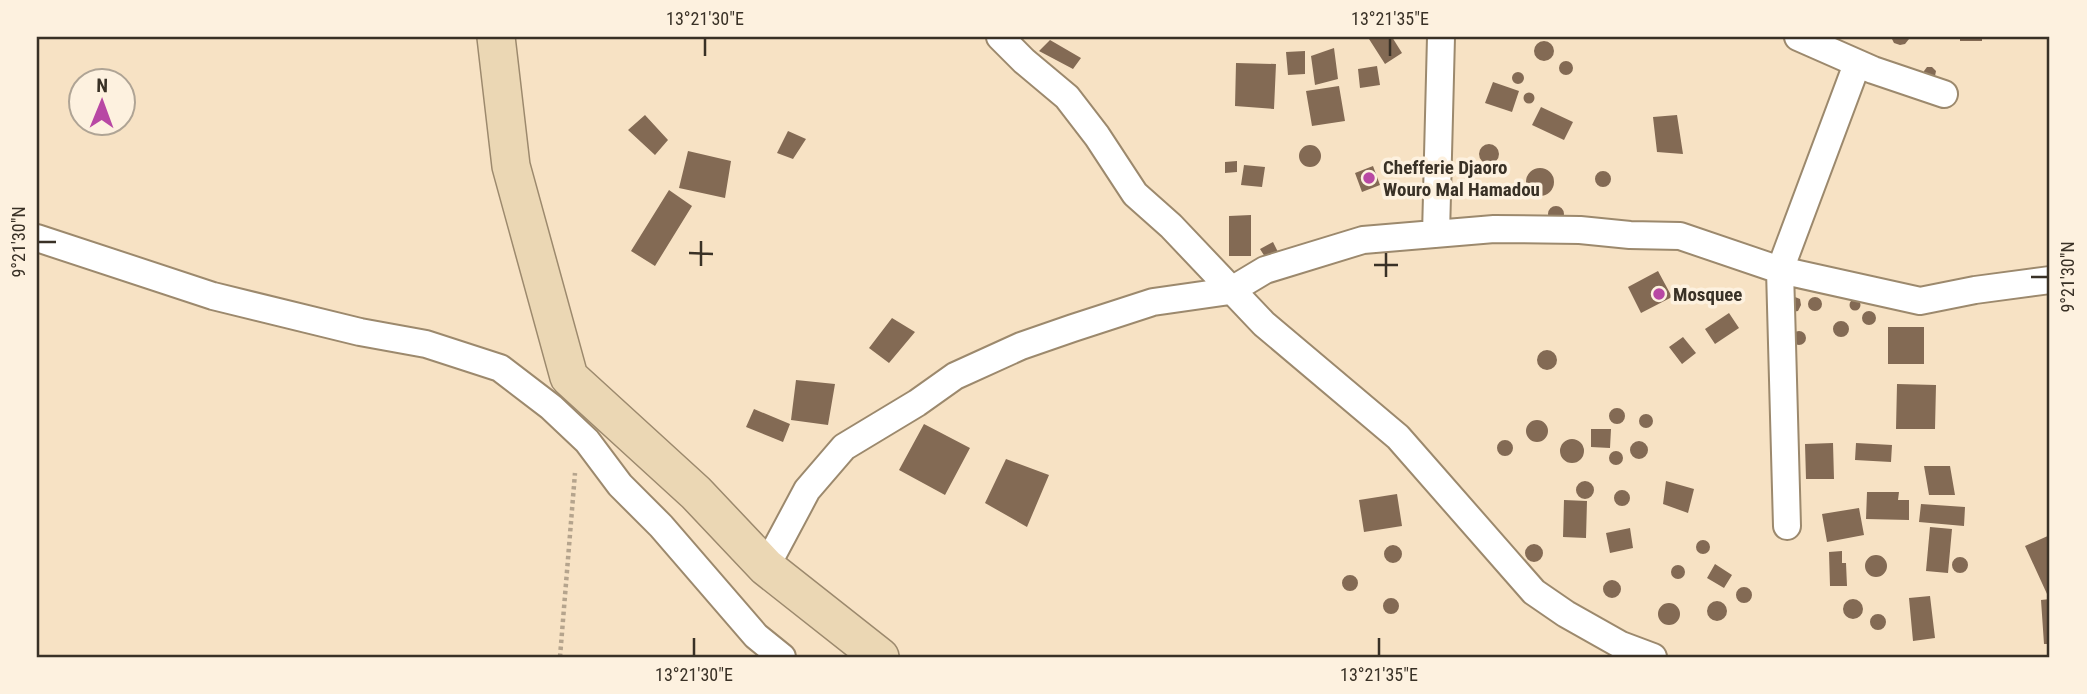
<svg xmlns="http://www.w3.org/2000/svg" width="2087" height="694" viewBox="0 0 2087 694" font-family="'Roboto Condensed',sans-serif">
<style>
.building{fill:#836a54}
.lines{fill:none;stroke-linecap:round;stroke-linejoin:round}
.street-casing{stroke:#9c896d;stroke-width:30}
.secondary-casing{stroke:#9c896d;stroke-width:40}
.path{stroke:#b5a48d;stroke-width:4.5;stroke-dasharray:3.5 3.5;stroke-linecap:butt}
.street{stroke:#fff;stroke-width:26}
.secondary{stroke:#ebd7b4;stroke-width:37}
.ticks{fill:none;stroke:#393126;stroke-width:2.5}
.poi-dot{fill:#b848a4;stroke:#fdf1df;stroke-width:2.5}
.labels{text-anchor:middle;stroke-width:7;stroke-linejoin:round;paint-order:stroke}
.poi-label{font-size:19px;font-weight:bold;fill:#393126;stroke:#fdf1df;text-anchor:start}
.neatline{fill:none;stroke:#393126;stroke-width:2.5}
.ticks-label{font-size:18px;text-anchor:middle;fill:#393126}
</style>
<rect width="100%" height="100%" fill="#f7e2c4"/>
<path class="building" d="M1373,37H1392L1402,53L1385,64L1369,39Z
M1891,37H1909V39L1905,44L1900,45L1894,43Z
M1960,37H1982V41H1960Z
M1050,40L1081,58L1073,69L1039,51Z
M1534 51a10 10 0 1 1 20 0a10 10 0 1 1-20 0Z
M1334,48L1338,79L1315,85L1311,56Z
M1305,51V74L1288,75L1286,52Z
M1559 68a7 7 0 1 1 14 0a7 7 0 1 1-14 0Z
M1236,63L1276,64L1274,109L1235,106Z
M1377,66L1380,85L1360,88L1358,69Z
M1927,67H1932L1936,71L1935,76L1932,79L1924,76V71Z
M1512 78a6 6 0 1 1 12 0a6 6 0 1 1-12 0Z
M1493,82L1519,91L1512,112L1485,103Z
M1339,86L1345,121L1312,126L1306,91Z
M1523.5 98a5.5 5.5 0 1 1 11 0a5.5 5.5 0 1 1-11 0Z
M1541,107L1573,122L1564,140L1532,125Z
M645,115L668,140L655,155L628,130Z
M1677,115L1683,154L1657,152L1653,117Z
M788,131L806,139L793,159L777,153Z
M1479 154a10 10 0 1 1 20 0a10 10 0 1 1-20 0Z
M1299 156a11 11 0 1 1 22 0a11 11 0 1 1-22 0Z
M688,151L731,161L725,198L679,188Z
M1237,161V172L1225,173V162Z
M1244,165L1265,167L1262,187L1241,185Z
M1373,166L1380,185L1362,192L1355,173Z
M1526 182a14 14 0 1 1 28 0a14 14 0 1 1-28 0Z
M1595 179a8 8 0 1 1 16 0a8 8 0 1 1-16 0Z
M669,190L692,206L655,266L631,251Z
M1548 214a8 8 0 1 1 16 0a8 8 0 1 1-16 0Z
M1251,215V256H1229V216Z
M1273,242L1279,254L1267,260L1260,249Z
M1658,271L1672,297L1641,313L1628,287Z
M1795,297L1800,299L1801,305L1798,311L1792,312L1789,298Z
M1808 304a7 7 0 1 1 14 0a7 7 0 1 1-14 0Z
M1849.5 305a5.5 5.5 0 1 1 11 0a5.5 5.5 0 1 1-11 0Z
M1862 318a7 7 0 1 1 14 0a7 7 0 1 1-14 0Z
M1729,313L1739,328L1715,344L1705,329Z
M892,318L915,332L889,363L869,348Z
M1833 329a8 8 0 1 1 16 0a8 8 0 1 1-16 0Z
M1888,327H1924V364H1888Z
M1792 338a7 7 0 1 1 14 0a7 7 0 1 1-14 0Z
M1683,337L1696,353L1682,364L1669,347Z
M1537 360a10 10 0 1 1 20 0a10 10 0 1 1-20 0Z
M796,380L835,384L828,425L791,420Z
M1897,384L1936,385L1935,429H1896Z
M1609 416a8 8 0 1 1 16 0a8 8 0 1 1-16 0Z
M754,409L790,424L783,442L746,427Z
M1639 421a7 7 0 1 1 14 0a7 7 0 1 1-14 0Z
M1526 431a11 11 0 1 1 22 0a11 11 0 1 1-22 0Z
M924,424L970,448L945,495L899,470Z
M1591,429H1611L1610,448L1591,447Z
M1560 451a12 12 0 1 1 24 0a12 12 0 1 1-24 0Z
M1497 448a8 8 0 1 1 16 0a8 8 0 1 1-16 0Z
M1630 450a9 9 0 1 1 18 0a9 9 0 1 1-18 0Z
M1833,443L1834,479H1806L1805,444Z
M1856,443L1892,445L1891,462L1855,460Z
M1609 458a7 7 0 1 1 14 0a7 7 0 1 1-14 0Z
M1006,459L1049,475L1027,527L985,503Z
M1924,466H1950L1955,495H1929Z
M1666,481L1694,489L1688,513L1663,504Z
M1576 490a9 9 0 1 1 18 0a9 9 0 1 1-18 0Z
M1614 498a8 8 0 1 1 16 0a8 8 0 1 1-16 0Z
M1867,492H1899L1898,500H1909V520L1866,519Z
M1397,494L1402,526L1364,532L1359,500Z
M1564,500L1587,501L1586,538L1563,537Z
M1921,504L1965,507L1964,526L1919,522Z
M1859,508L1864,535L1827,542L1822,514Z
M1930,527L1952,529L1948,573L1926,571Z
M1630,528L1633,548L1610,553L1606,533Z
M2050,535V593L2047,594L2025,546Z
M1696 547a7 7 0 1 1 14 0a7 7 0 1 1-14 0Z
M1525 553a9 9 0 1 1 18 0a9 9 0 1 1-18 0Z
M1384 554a9 9 0 1 1 18 0a9 9 0 1 1-18 0Z
M1842,551V563H1846L1847,586H1830L1829,552Z
M1865 566a11 11 0 1 1 22 0a11 11 0 1 1-22 0Z
M1952 565a8 8 0 1 1 16 0a8 8 0 1 1-16 0Z
M1715,564L1732,575L1724,588L1707,578Z
M1671 572a7 7 0 1 1 14 0a7 7 0 1 1-14 0Z
M1342 583a8 8 0 1 1 16 0a8 8 0 1 1-16 0Z
M1603 589a9 9 0 1 1 18 0a9 9 0 1 1-18 0Z
M1736 595a8 8 0 1 1 16 0a8 8 0 1 1-16 0Z
M1930,596L1935,638L1913,641L1909,598Z
M1383 606a8 8 0 1 1 16 0a8 8 0 1 1-16 0Z
M2050,599V644H2044L2041,600Z
M1843 609a10 10 0 1 1 20 0a10 10 0 1 1-20 0Z
M1707 611a10 10 0 1 1 20 0a10 10 0 1 1-20 0Z
M1658 614a11 11 0 1 1 22 0a11 11 0 1 1-22 0Z
M1870 622a8 8 0 1 1 16 0a8 8 0 1 1-16 0Z"/>
<g class="lines">
<g class="street-casing">
<path id="street" d="M1000,37L1024,61L1067,97L1097,136L1135,194L1171,226L1264,324L1398,437L1534,592L1566,614L1621,645L1653,657
M1798,37L1873,70L1944,94
M1436,234L1441,37
M37,238L213,296L360,332L426,344L500,368L551,407L587,441L620,485L661,526L756,636L782,657
M1787,526L1780,270L1857,64
M766,567L807,490L844,447L917,403L955,376L1021,346L1073,328L1153,302L1230,291L1265,270L1363,240L1494,229L1580,230L1630,235L1680,236L1780,270L1920,301L1975,290L2050,280"/>
</g>
<g class="secondary-casing">
<path id="secondary" d="M496,37L511,166L569,377L696,493L766,567L880,657"/>
</g>
<path class="path" d="M560,657L575,473"/>
<use href="#street" class="street"/>
<use href="#secondary" class="secondary"/>
</g>
<path class="ticks" d="M705,56V38M1390,56V38M38,242H56M689,253L713,254M1374,265H1398M701,266V241M1386,277V253M2031,277H2048M694,656V638M1379,656V638"/>
<g class="poi-dot">
<circle cx="1369" cy="178" r="7"/>
<circle cx="1659" cy="294" r="7"/>
</g>
<g class="labels">
<g class="poi-label">
<text x="1383" y="174">Chefferie Djaoro<tspan x="1383" dy="22">Wouro Mal Hamadou</tspan></text>
<text x="1673" y="301">Mosquee</text>
</g>
</g>
<rect width="2087" height="694" fill="none" stroke="#fdf1df" stroke-width="77"/>
<g transform="translate(102 102) rotate(1)"><circle r="33" fill="#fdf1df" stroke="#afa495" stroke-width="2"/>
<path d="M0-5L12 26L0 18L-12 26Z" fill="#b848a4"/>
<text y="-10" font-size="19" font-weight="bold" text-anchor="middle" fill="#393126">N</text>
</g>
<rect x="38" y="38" width="2010" height="618" class="neatline"/>
<g class="ticks-label">
<text x="705" y="25">13°21'30"E</text>
<text x="1390" y="25">13°21'35"E</text>
<text transform="translate(19 242) rotate(-90)" y="6">9°21'30"N</text>
<text transform="translate(2068 277) rotate(-90)" y="6">9°21'30"N</text>
<text x="694" y="681">13°21'30"E</text>
<text x="1379" y="681">13°21'35"E</text>
</g>
</svg>
